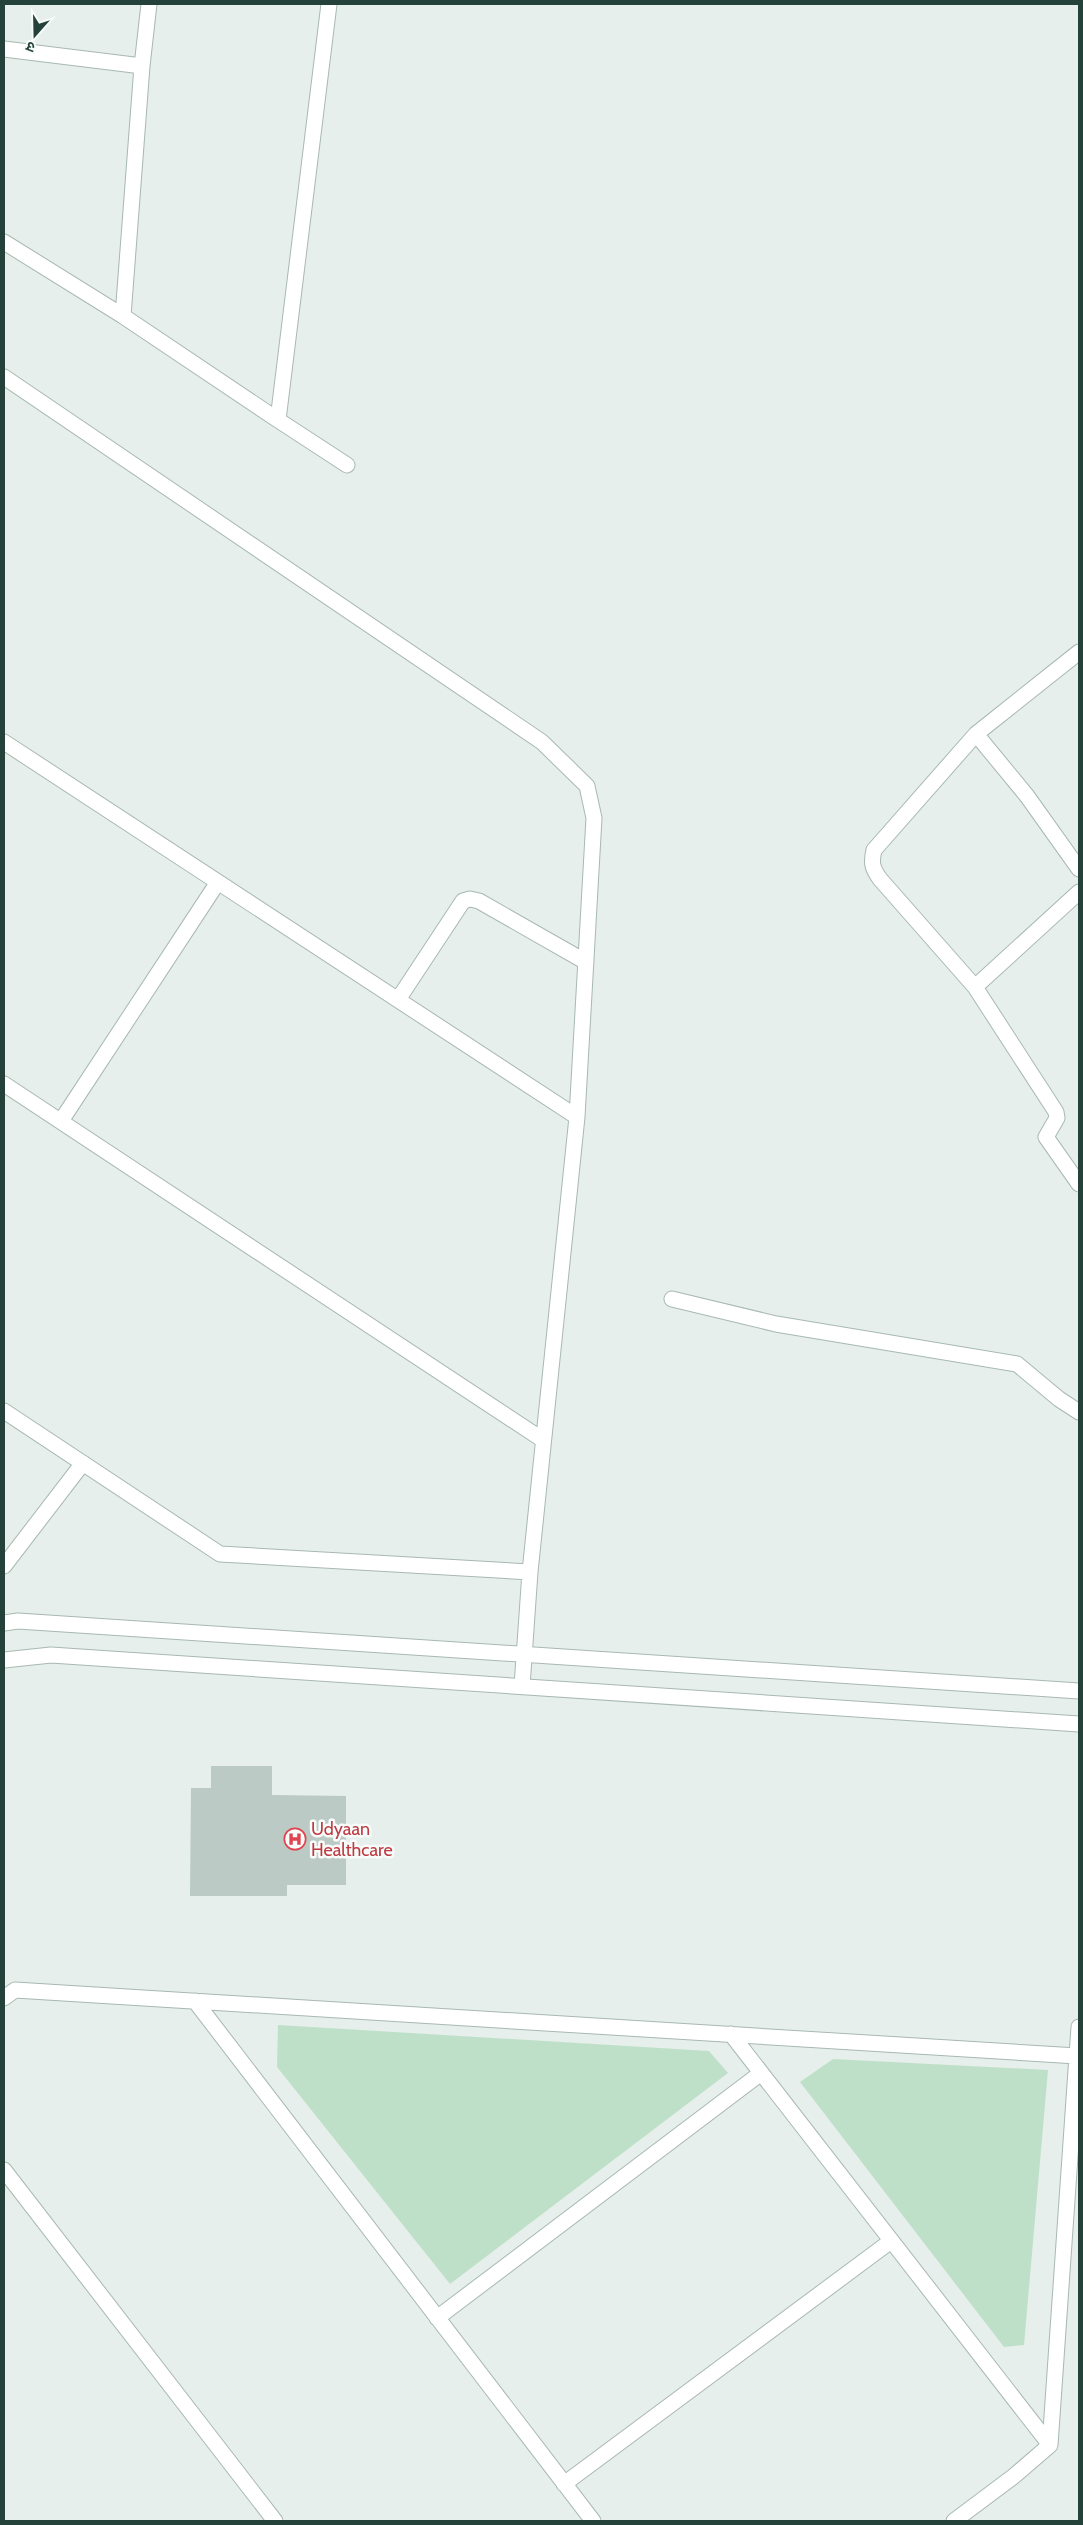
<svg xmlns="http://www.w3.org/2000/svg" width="1083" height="2525" viewBox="0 0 1083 2525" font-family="Cabin,'Noto Sans Devanagari',sans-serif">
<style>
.green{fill:#bfe0c8}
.building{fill:#bbcac4}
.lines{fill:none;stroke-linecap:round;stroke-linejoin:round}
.service-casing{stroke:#a8b8b2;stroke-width:17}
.minor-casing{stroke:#a8b8b2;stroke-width:17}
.tertiary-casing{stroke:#a8b8b2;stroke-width:17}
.service{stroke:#fff;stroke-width:15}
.minor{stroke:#fff;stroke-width:15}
.tertiary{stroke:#fff;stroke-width:15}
.labels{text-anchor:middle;stroke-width:5;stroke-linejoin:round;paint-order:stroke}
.health-label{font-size:18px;fill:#be3a42;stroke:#f7fbf9;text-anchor:start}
</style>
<rect width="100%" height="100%" fill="#e6efeb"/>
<path class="green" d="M278,2025L709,2051L728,2073L450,2284L277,2067Z
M833,2059L1048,2070L1024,2345L1004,2347L800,2082Z"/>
<path class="building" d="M211,1766H272V1795L346,1796V1885H287V1896H190L191,1788H211Z"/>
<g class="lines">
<g class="service-casing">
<path id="service" d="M672,1299L776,1324L1017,1364L1059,1399L1079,1412"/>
</g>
<g class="minor-casing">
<path id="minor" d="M4,49L142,66
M4,242L123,316L278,420L329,4
M123,316L142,66L149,4
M4,377L542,742L587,786L594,818L577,1117L530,1572L522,1686
M278,420L347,465
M1079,652L976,734L874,850C871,863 872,868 880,879L975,987L1056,1112L1057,1118L1046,1137L1079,1184
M976,734L1027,796L1079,869
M4,742L577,1117
M975,987L1079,892
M399,998L463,901L470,899L479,901L586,962
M4,1084L543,1440
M61,1121L218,882
M4,1411L220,1554L530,1572
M4,1566L83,1463
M4,1998L15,1990L1077,2056
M195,2001L593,2521
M731,2034L1050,2445
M4,2170L275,2521
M437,2318L761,2073
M564,2484L891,2241
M954,2521L1014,2476L1050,2445L1079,2027"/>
</g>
<g class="tertiary-casing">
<path id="tertiary" d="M4,1623L18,1621L1079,1691
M4,1660L51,1655L1079,1724"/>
</g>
<use href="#service" class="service"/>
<use href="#minor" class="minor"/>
<use href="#tertiary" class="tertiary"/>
</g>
<defs>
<g id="hospital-ring" transform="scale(1.125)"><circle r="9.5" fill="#f7fbf9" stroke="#e0444e" stroke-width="1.5"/><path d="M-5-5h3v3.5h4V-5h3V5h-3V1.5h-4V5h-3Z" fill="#e0444e"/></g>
</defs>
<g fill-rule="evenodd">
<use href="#hospital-ring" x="295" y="1839"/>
</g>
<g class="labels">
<g class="health-label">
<text x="311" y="1835">Udyaan<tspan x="311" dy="21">Healthcare</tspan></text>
</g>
</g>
<rect width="1083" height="2525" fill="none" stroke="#24423a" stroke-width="10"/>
<g transform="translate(35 35) rotate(200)" stroke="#f7fbf9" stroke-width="4" paint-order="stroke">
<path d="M0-4L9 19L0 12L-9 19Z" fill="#24423a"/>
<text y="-8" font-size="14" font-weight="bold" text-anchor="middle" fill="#24423a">उ</text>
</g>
</svg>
